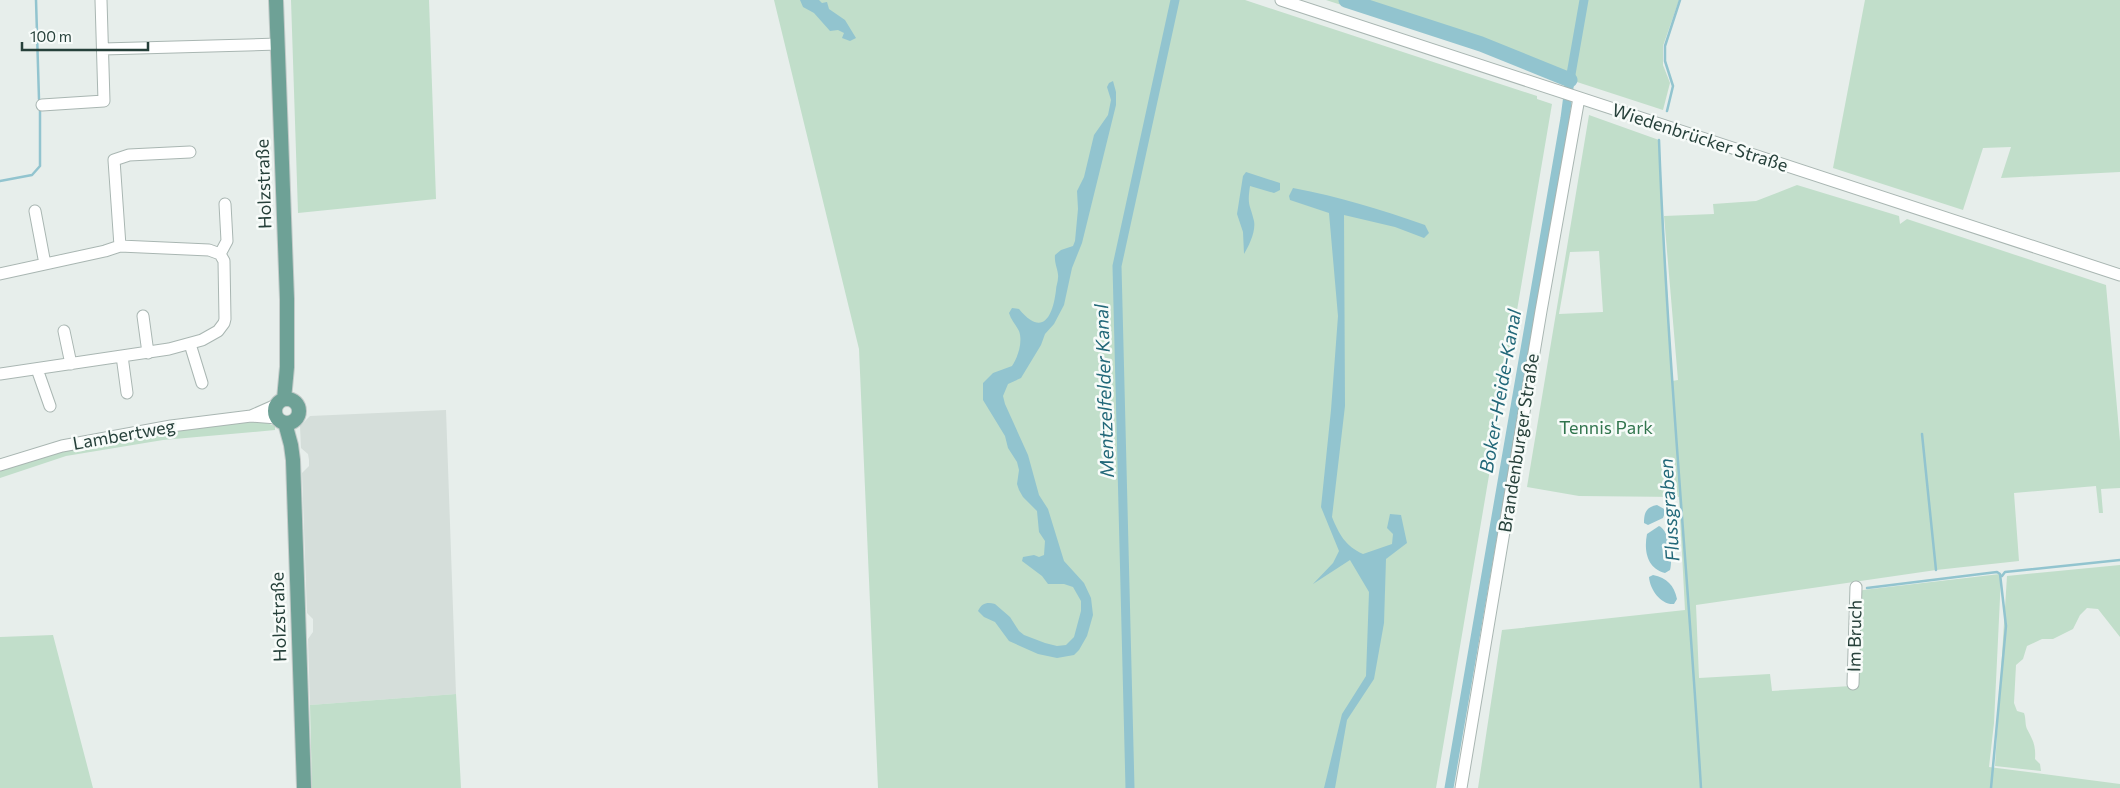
<svg xmlns="http://www.w3.org/2000/svg" width="2120" height="788" viewBox="0 0 2120 788" font-family="Commissioner,sans-serif">
<style>
.built{fill:#d5deda}
.green{fill:#c1deca;fill-rule:evenodd}
.water{fill:#92c4cf}
.lines{fill:none;stroke-linecap:round;stroke-linejoin:round}
.stream{stroke:#92c4cf;stroke-width:2.5}
.canal{stroke:#92c4cf;stroke-width:9}
.river{stroke:#92c4cf;stroke-width:15}
.minor-casing{stroke:#a9b6b2;stroke-width:13}
.major-casing{stroke:#c2cac8;stroke-width:16}
.minor{stroke:#fff;stroke-width:11}
.major{stroke:#6ea196;stroke-width:14}
.labels{text-anchor:middle;stroke-width:5;stroke-linejoin:round;paint-order:stroke}
.street-label{font-size:18px;fill:#26403a;stroke:#f7fbf9}
.park-label{font-size:18px;fill:#32754e;stroke:#f7fbf9}
.water-label{font-size:19px;font-style:italic;fill:#226879;stroke:#f7fbf9}
</style>
<rect width="100%" height="100%" fill="#e7eeeb"/>
<path class="built" d="M446,410L456,694L310,705L308,639L313,632V619L307,613L302,473L309,466V460L308,454L301,448L300,426L310,416Z"/>
<path class="green" d="M291,0H429L436,199L298,213Z
M774,0H1245L1537,96V99L1552,104L1436,788H878L859,349Z
M1326,0H1679L1663,46V65L1670,83L1663,110Z
M1865,0H2120V172L2001,178L2011,147L1983,148L1963,210L1833,168Z
M1589,115L1659,140L1672,381L1678,380L1664,216L1714,214L1713,204L1756,201L1797,185L1899,216L1900,224L1907,219L2106,285L2120,441V488L2101,489L2103,513H2099L2096,486L2014,493L2019,561L1936,570L1696,605L1699,678L1770,674L1772,691L1851,686L1859,592L1863,590L2000,574L2001,577L1994,723L1989,767L2120,784V788H1478L1502,630L1685,610L1679,497L1579,496L1527,487ZM1599,251L1603,312L1559,314L1570,252Z
M261,421L275,426V430L163,440L66,456L0,478V469L64,449L162,432Z
M2120,565V637L2098,609L2087,608L2080,615L2073,629L2053,639H2042L2027,646L2023,659L2016,665L2014,703L2017,711L2024,713C2026,718 2025,725 2027,729C2033,740 2036,746 2035,759L2040,764L2041,771L1995,766L2007,576Z
M53,635L93,788H0V637Z
M456,694L461,788H312L310,705Z"/>
<path class="water" d="M800,0H819L822,3L827,2L829,9L845,20L856,38L850,41L842,38L844,33L838,30L830,31L814,13L803,7Z
M1113,81L1116,92V105L1082,243L1072,268L1064,305L1054,324L1045,334L1041,345L1021,378L1008,384L1003,396L1005,404L1028,455L1039,495L1048,509L1064,561L1084,583L1091,598L1093,615L1087,636L1079,650L1074,655L1057,658L1038,654L1009,641L995,622L984,617L978,611C982,603 987,602 995,604L1010,617L1019,631L1024,635L1045,643L1057,646L1066,645L1074,637L1081,611V601L1073,587L1064,584H1048L1042,576L1022,561L1023,557L1034,555L1039,557L1044,555L1045,541L1039,532L1037,511L1023,497L1019,490L1017,484L1019,470L1017,462L1008,448L1005,436L983,400V383L993,373L1012,366C1018,357 1023,342 1019,331C1016,325 1011,320 1009,313L1012,308L1019,309C1043,338 1053,316 1056,290C1056,286 1058,282 1058,278C1059,271 1054,264 1055,255L1061,250L1073,246L1075,241L1078,209L1077,191L1084,177L1094,135L1108,115L1111,100L1107,87L1109,83Z
M1246,172L1280,183V190L1274,193L1250,186C1247,207 1250,203 1254,221C1256,231 1249,246 1244,254L1243,232L1237,214L1243,176Z
M1293,188C1340,197 1380,209 1425,225L1429,233L1424,238L1395,227L1344,215L1345,406L1332,517C1339,534 1345,546 1363,554L1392,544L1393,534L1387,528L1390,514L1401,515L1407,543L1386,559L1384,623L1374,679L1347,720L1335,788H1324L1342,714L1366,676L1369,592L1350,560L1313,584L1333,563L1339,551L1321,507L1331,410L1338,316L1329,213L1290,200L1289,196Z
M1657,505L1666,510L1663,518L1648,525L1644,523C1644,513 1646,507 1657,505Z
M1659,526C1670,531 1673,559 1670,570L1665,573C1646,568 1644,549 1647,534Z
M1653,575C1667,578 1674,585 1677,599L1674,604C1661,605 1650,590 1649,577Z"/>
<g class="lines">
<path class="stream" d="M36,0L39,99
M1667,111L1673,86L1665,61V46L1680,0
M1659,140C1667,356 1688,572 1701,788
M0,181L32,175L40,166V109
M1922,434L1936,570
M2002,576L2005,572L2120,560
M1867,588L1997,572L2000,574L2006,626L1991,788"/>
<path class="canal" d="M1130,788L1117,266L1175,0
M1449,788L1565,118L1570,80L1584,0"/>
<path class="river" d="M1346,0L1481,44L1570,80"/>
<g class="minor-casing">
<path id="minor" d="M1281,0L2120,275
M103,49L278,44
M42,105L104,101L101,0
M35,211L45,264
M120,246L114,160L129,155L190,152
M220,254L227,241L225,204
M0,274L105,251L120,246L209,250L220,254L224,261L225,319L224,323L218,331L202,340L169,349L0,374
M143,316L148,353
M64,331L71,364
M190,344L202,383
M122,356L127,393
M37,369L50,406
M251,416L276,405
M0,465L62,446L171,426L251,416L277,418
M1853,684L1856,587
M1461,788L1541,311L1579,98"/>
</g>
<g class="major-casing">
<path id="major" d="M276,0L287,299V367L284,399
M275 411a12 12 0 1 1 24 0a12 12 0 1 1-24 0Z
M285,423L291,445L293,460L304,788"/>
</g>
<use href="#minor" class="minor"/>
<use href="#major" class="major"/>
</g>
<g class="labels">
<g class="street-label">
<text transform="translate(1700 138) rotate(18)" y="6">Wiedenbrücker Straße</text>
<text transform="translate(264 184) rotate(-92)" y="6">Holzstraße</text>
<text transform="translate(124 435) rotate(-10)" y="6">Lambertweg</text>
<text transform="translate(1519 443) rotate(-81)" y="6">Brandenburger Straße</text>
<text transform="translate(279 617) rotate(-92)" y="6">Holzstraße</text>
<text transform="translate(1855 636) rotate(-89)" y="6">Im Bruch</text>
</g>
<g class="park-label">
<text x="1606" y="434">Tennis Park</text>
</g>
<g class="water-label">
<text transform="translate(1104 391) rotate(-92)" y="7">Mentzelfelder Kanal</text>
<text transform="translate(1500 391) rotate(-80)" y="7">Boker-Heide-Kanal</text>
<text transform="translate(1669 510) rotate(-94)" y="7">Flussgraben</text>
</g>
</g>
<path d="M22 42v8h126v-8" fill="none" stroke="#26403a" stroke-width="2.5"/>
<text x="30" y="42" font-size="15" fill="#26403a" stroke="#f7fbf9" stroke-width="4" paint-order="stroke">100 m</text>
</svg>
